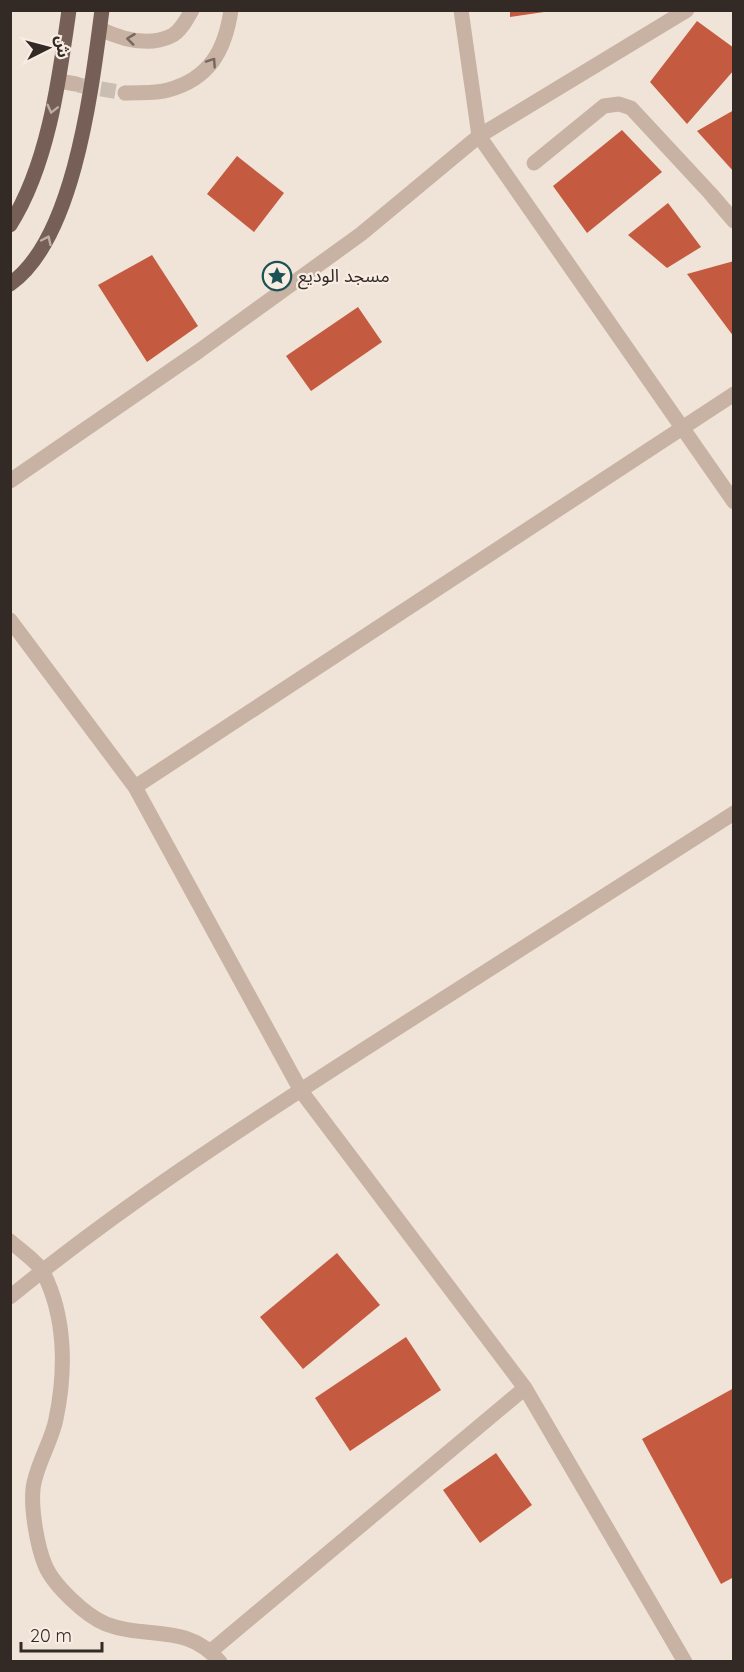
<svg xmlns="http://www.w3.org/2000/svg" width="744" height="1672" viewBox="0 0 744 1672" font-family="Quicksand,'Noto Sans Arabic',sans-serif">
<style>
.building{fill:#c45b41}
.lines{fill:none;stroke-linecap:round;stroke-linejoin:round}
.minor-tunnel{stroke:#cabeb3;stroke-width:15;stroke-dasharray:15 8;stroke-linecap:butt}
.minor{stroke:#c7b2a3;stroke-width:15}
.primary{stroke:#755f56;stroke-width:15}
.oneway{stroke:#76675e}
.oneway2{stroke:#bdada4}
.labels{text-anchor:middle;stroke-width:4.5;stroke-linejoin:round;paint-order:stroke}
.poi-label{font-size:18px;fill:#332925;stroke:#f8ede3;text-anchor:start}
</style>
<rect width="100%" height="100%" fill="#f0e3d7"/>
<path class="building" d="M510,10H544V12L510,17Z
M697,21L734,48V70L687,124L650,82Z
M734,110V172L697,131Z
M622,130L662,172L587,233L553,186Z
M237,156L284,193L254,232L207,194Z
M668,203L701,247L667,268L628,235Z
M152,255L198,326L147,362L98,285Z
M734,261V337L687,274Z
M358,307L382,342L311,391L286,356Z
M337,1253L380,1305L303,1369L260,1317Z
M406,1337L441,1390L350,1451L315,1398Z
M734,1388V1577L721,1584L642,1439Z
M496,1453L532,1505L480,1543L443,1490Z"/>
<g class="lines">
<path class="minor-tunnel" d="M78,85L125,93"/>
<path class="minor" d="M461,10L479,136L734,502
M100,29C121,39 148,47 171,36C180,32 187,19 192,10
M59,81L76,84
M125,93C139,92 155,94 168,90C209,79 225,51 231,10
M534,163L604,106L619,104L631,108L710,193L734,221
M10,481L199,351L361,234L479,136L687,10
M10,620L135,787L301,1091L525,1388L685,1662
M135,787L734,394
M10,1241C20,1250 37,1261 43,1272C66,1317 66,1371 56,1419C52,1441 35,1467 33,1489C31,1509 37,1546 45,1565C53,1585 86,1616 106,1624C147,1640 187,1622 220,1662
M10,1297C121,1206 243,1127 363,1050C487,971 610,892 734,813
M211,1651L525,1388"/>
<path class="primary" d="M10,225C48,165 59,81 69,10
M10,284C75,239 92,85 102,10"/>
</g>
<defs><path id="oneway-chevron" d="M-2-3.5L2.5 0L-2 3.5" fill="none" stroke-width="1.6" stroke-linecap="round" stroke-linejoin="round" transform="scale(1.5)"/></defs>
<g class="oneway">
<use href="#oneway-chevron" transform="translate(131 39) rotate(-173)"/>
<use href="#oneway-chevron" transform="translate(212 62) rotate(-56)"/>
</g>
<g class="oneway2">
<use href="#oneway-chevron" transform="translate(52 109) rotate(104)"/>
<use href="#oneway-chevron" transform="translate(47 240) rotate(-65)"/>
</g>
<defs>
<g id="sight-ring" transform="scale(1.5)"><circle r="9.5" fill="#f8ede3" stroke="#1c5253" stroke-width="1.5"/><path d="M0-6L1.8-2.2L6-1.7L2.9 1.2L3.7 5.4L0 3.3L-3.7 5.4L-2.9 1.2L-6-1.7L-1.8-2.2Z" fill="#1c5253"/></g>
</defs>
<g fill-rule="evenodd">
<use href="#sight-ring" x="277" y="276"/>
</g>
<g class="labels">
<g class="poi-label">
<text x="298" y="282">مسجد الوديع</text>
</g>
</g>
<rect width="744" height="1672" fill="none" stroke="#332925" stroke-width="24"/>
<g transform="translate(48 48) rotate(84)" stroke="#f8ede3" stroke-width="4.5" paint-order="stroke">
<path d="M0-4.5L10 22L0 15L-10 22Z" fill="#332925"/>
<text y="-9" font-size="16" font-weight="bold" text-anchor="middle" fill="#332925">ش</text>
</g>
<path d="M21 1642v9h81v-9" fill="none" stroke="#332925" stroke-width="3"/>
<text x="30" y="1642" font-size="18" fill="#332925" stroke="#f8ede3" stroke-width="4.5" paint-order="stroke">20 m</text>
</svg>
